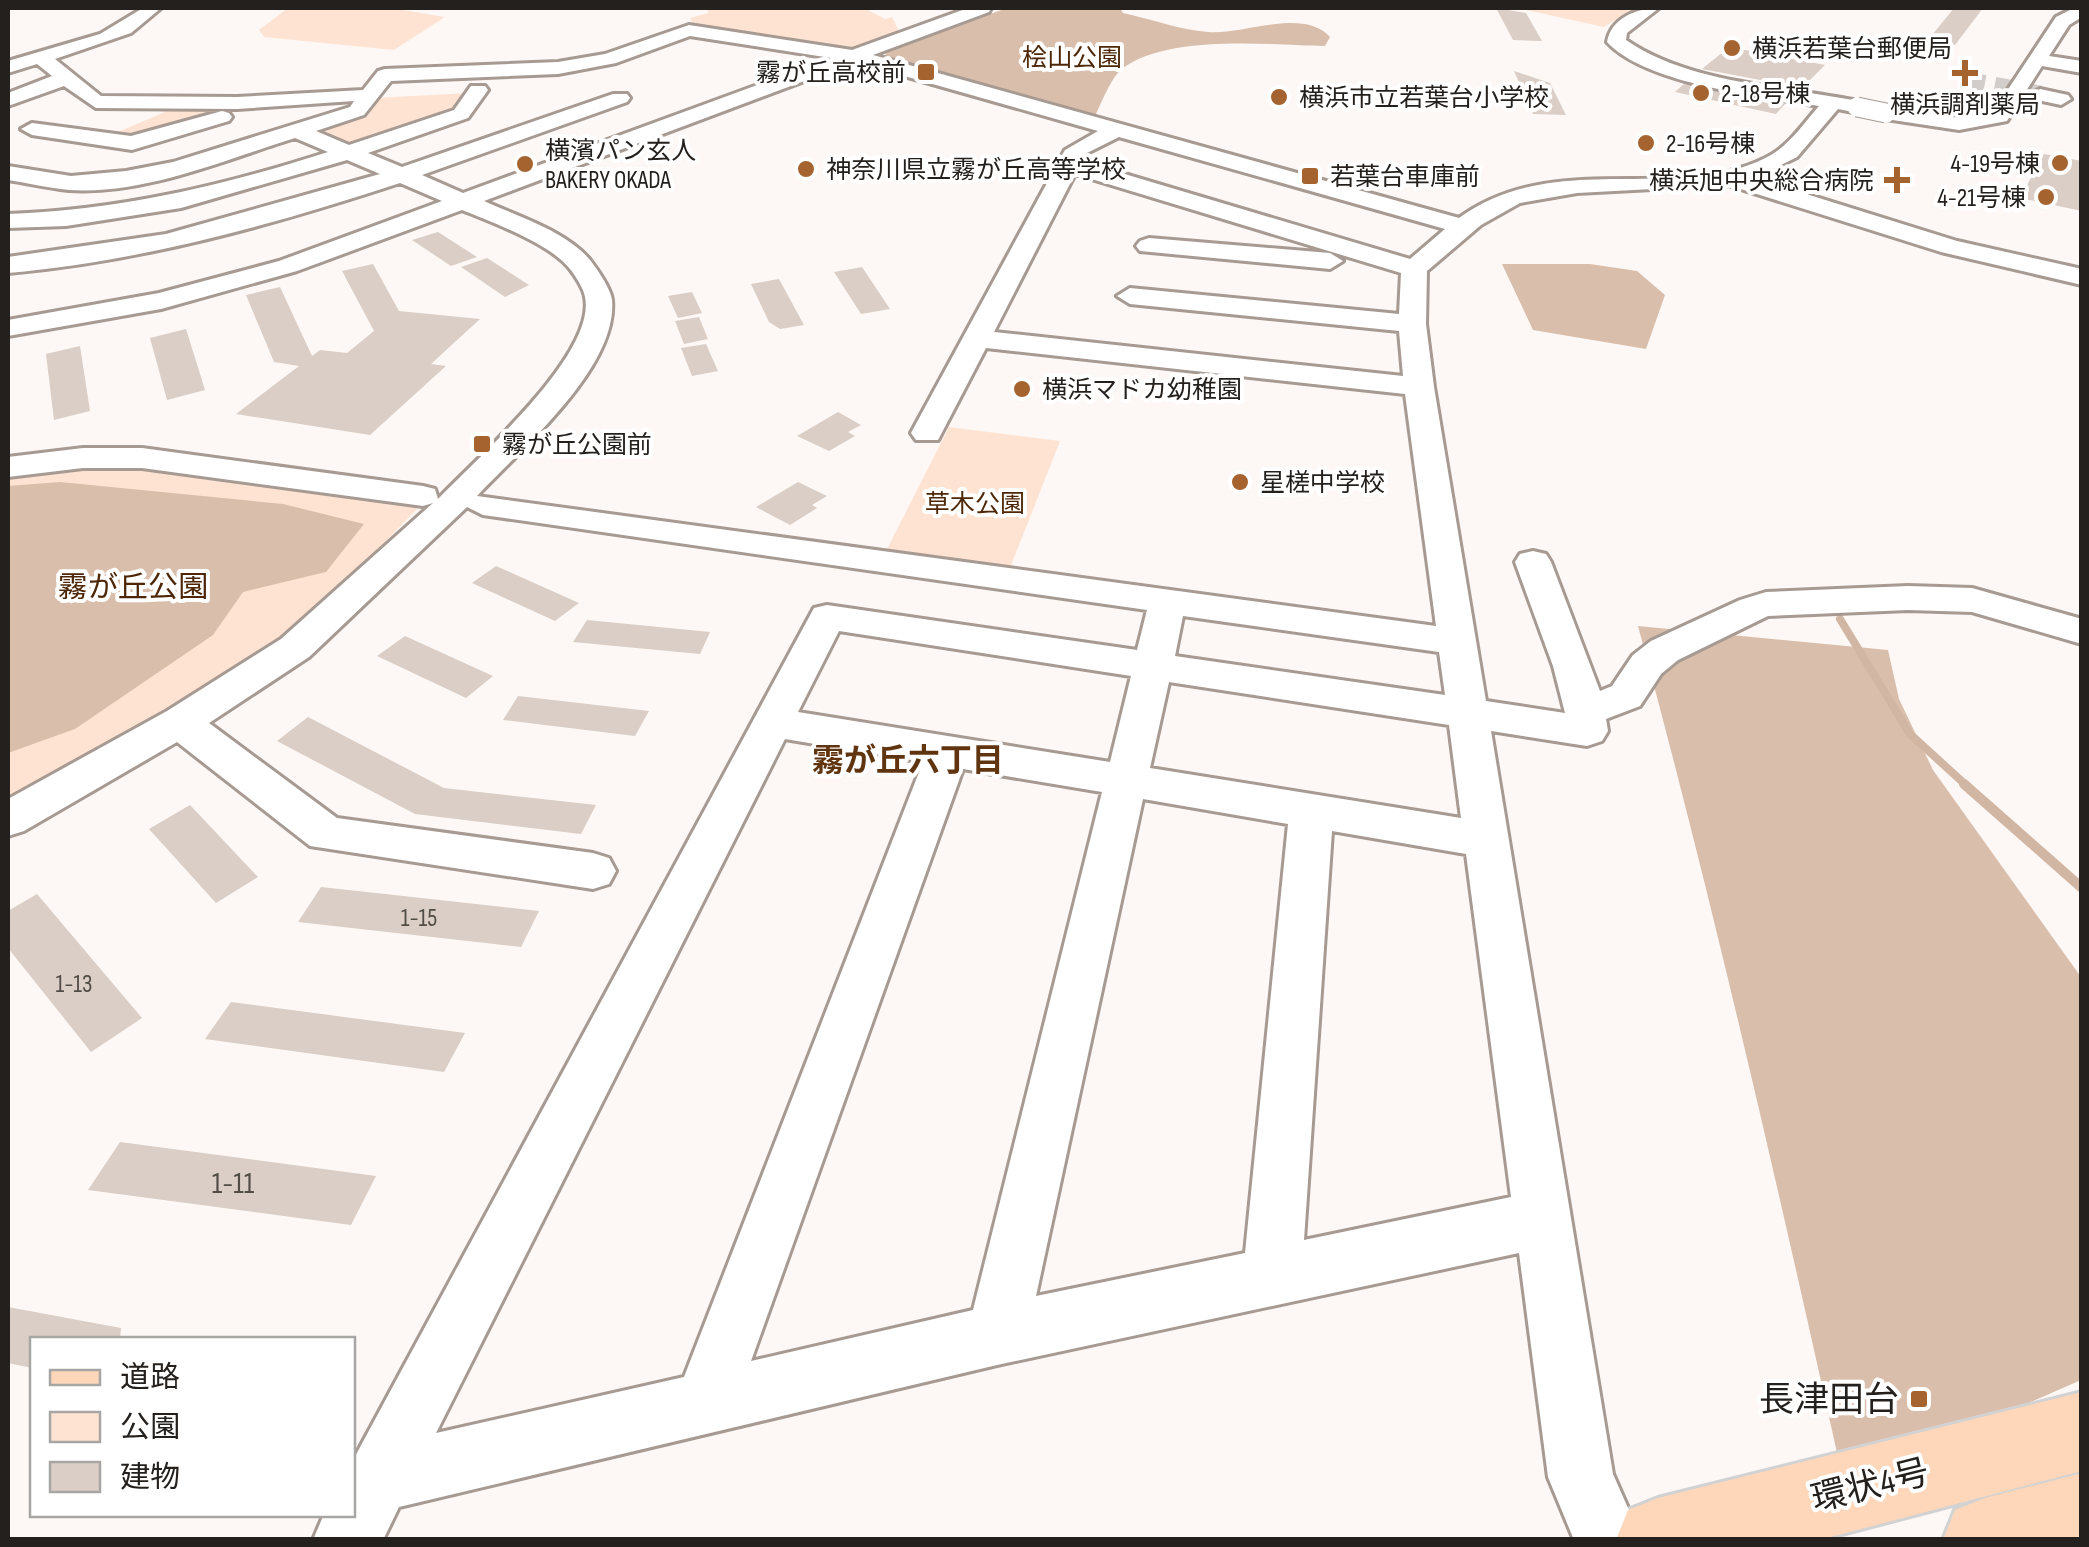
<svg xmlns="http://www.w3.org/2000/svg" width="2089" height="1547" viewBox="0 0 2089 1547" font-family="'Sofia Sans Condensed','Noto Sans JP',sans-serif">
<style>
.green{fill:#fee3d2}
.forest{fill:#d9beab}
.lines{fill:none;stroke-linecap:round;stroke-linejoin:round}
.stream-far1{stroke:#d2b6a4;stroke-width:8}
.stream{stroke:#d2b6a4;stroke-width:10}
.building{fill:#dacec6}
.minor-tunnel{stroke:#d2cdca;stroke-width:19;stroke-dasharray:19 10;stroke-linecap:butt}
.minor-casing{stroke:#a69a93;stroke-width:6}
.major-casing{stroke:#d3d2d2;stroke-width:6}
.minor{fill:#fff;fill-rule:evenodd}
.major{fill:#fed6b9;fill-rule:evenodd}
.minor-bridge-casing{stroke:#a69a93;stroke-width:21;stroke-linecap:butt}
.minor-bridge{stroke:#fff;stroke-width:19}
.poi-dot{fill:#a5632f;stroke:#fff;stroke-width:4}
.labels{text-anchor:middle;stroke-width:8;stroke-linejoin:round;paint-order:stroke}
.far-poi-label{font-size:25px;fill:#24201d;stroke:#fff;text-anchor:start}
.far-park-label{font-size:25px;fill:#4d2707;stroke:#fff}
.number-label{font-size:25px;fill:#524c47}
.park-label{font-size:30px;fill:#4d2707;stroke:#fff}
.near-number-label{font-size:30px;fill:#524c47}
.neighbourhood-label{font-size:32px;font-weight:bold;fill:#613410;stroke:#fff}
.near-poi-label{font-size:35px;fill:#24201d;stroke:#fff;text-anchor:end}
.near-street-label{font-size:35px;fill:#24201d;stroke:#fff}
</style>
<rect width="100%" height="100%" fill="#fdf8f5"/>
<path class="green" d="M288,8H391L445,17L394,50L264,37L259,30Z
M708,8H864L885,19L892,17L899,31L844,52L695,28L690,18L708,13Z
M1517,8H1631L1633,9L1604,27Z
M468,93L455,113L349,149L305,131L375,98Z
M174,108L221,109L213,116L132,139L111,135Z
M949,427L1060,441L1008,573L884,555Z
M164,463L425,501C390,536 357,573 321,605C228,685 114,741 8,799V472Z"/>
<path class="forest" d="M1007,8H1120L1123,13C1151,19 1180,30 1208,32C1243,35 1303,7 1330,37L1325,46C1269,45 1169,34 1123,68C1111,77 1102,102 1095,116L887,59L885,52Z
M1502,264H1590L1637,271L1665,295L1646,349L1533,330Z
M60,482L283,504L364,524L326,572L243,592L213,635L75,729L8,753V486Z
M1638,626L1888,650L1899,699L1933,770L2081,977V1380L1844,1484C1780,1196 1715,910 1638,626Z"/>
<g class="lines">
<path class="stream-far1" d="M1840,619L1910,734L1967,786"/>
<path class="stream" d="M1964,784L2082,888"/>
</g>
<path class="building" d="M1496,8L1526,13L1542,41L1513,40Z
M1954,8H1983L1955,45L1928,40Z
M1729,47L1825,65L1802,88L1702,69Z
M1514,71L1550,83L1566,115L1533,114Z
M1684,84L1737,96L1785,104L1776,114L1675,92Z
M2044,154L2082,161V211L2020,198Z
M438,232L477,257L451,266L412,240Z
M487,258L529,285L505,297L461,267Z
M373,264L399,311L480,319L431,364L446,366L370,435L236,414L299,366L274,362L246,295L280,287L312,356L320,350L347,353L374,331L342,271Z
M862,267L890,309L861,314L834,272Z
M779,279L804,325L780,329L769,322L751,284Z
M692,292L702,313L678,318L668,296Z
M699,317L708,339L684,344L675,321Z
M186,329L205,390L167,400L150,338Z
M706,344L718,371L692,376L681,348Z
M80,346L90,411L54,420L46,354Z
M838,412L861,425L848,432L855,436L829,451L797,436Z
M798,482L827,496L812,505L817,508L790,525L756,507Z
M496,566L579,603L555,621L472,583Z
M587,620L710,632L700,654L573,642Z
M405,636L493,676L466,698L377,656Z
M518,696L649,711L635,736L503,720Z
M308,717L444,788L596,805L581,834L415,814L277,741Z
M190,805L258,877L216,903L149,829Z
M321,887L539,911L521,947L298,922Z
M37,894L142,1018L91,1052L8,948V911Z
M231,1002L465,1033L444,1072L205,1039Z
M120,1142L376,1176L351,1225L88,1190Z
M8,1307L121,1328L120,1340H32V1368L8,1363Z"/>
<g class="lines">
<path class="minor-tunnel" d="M1966,81L2040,95"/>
<g class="minor-casing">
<path id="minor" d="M143,8H161L131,33L55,59L101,96L237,97L363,90L378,71L385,69L558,62L605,54L689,25L852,50L968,8H991L989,12L873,55L1459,218C1556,147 1680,206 1771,155C1790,144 1804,123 1819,106C1762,96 1647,85 1607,42C1611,18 1637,8 1659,8L1627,33L1626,40C1688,83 1780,86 1853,100L1863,106L1853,112L1838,109L1797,157L1755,178L1957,241L2082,269V285L1941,252L1728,185L1577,193L1520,203L1481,225L1427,271L1426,324L1434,387L1486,701L1565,713L1553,666L1515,562L1520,554L1533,551L1546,554L1551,562L1600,691L1612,686L1633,655L1651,641L1740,600L1766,592L1908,586L1972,588L2082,619V644L1972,612L1908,610L1768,616L1678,660L1661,674L1640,706L1606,719L1608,731L1602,741L1587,746L1491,731L1613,1474L1642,1540H1574L1548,1477L1519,1253L997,1365L399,1507L383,1540H313L324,1514H352V1462L814,608L827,605L1137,650L1147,610L483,515L467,507L309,657L209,723L337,818L593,853L609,858L616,871L609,884L593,889L310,846L177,742L24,831L8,836V799L167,711L281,639L433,503L423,506L142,468H83L8,477V457L83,448H142L423,486L435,489L438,499C476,459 597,354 585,297C584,289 575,275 570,269C551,244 492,222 462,210L297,271L161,309L8,336V320L159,293L279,261L442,201L400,183C272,225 143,261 8,273V257L166,234L380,174L347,160L181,208L66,226L8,228V214C119,210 222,186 328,152L295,138C224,160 144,195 69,190C48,188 28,183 8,180V166L71,176L126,171L173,162L350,107L354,101L237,109L96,108L64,86L8,106V93L52,76L37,64L8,73V61L100,34ZM690,36L831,58L463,193L422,175L627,102L630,98L627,94H613L402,167L368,153L468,118L488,90L485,86H471L454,110L349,145L316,131L364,115L391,81L558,74L616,63ZM855,62L1098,131L1065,150L911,433L916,440H938L986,348L1405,394L1436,626L477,496C520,450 618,368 612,300C611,289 597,269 590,260C566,231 517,216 484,201ZM1119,137L1445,229L1410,259L1081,161L1085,154ZM1075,174L1401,273L1399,314L1130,288L1117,296L1130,304L1399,331L1403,376L994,332ZM1183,616L1439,652L1445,695L1175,656ZM839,631L1131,676L1110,762L798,712ZM1169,682L1449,725L1461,818L1150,768ZM785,739L923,762L684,1377L436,1433ZM963,769L1102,792L973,1310L751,1361ZM1143,799L1288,824L1245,1253L1036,1296ZM1332,831L1466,854L1511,1197L1304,1240Z
M2074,8H2082V17L2069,25L2049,56L2082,61V73L2042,66L2007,121L1959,130L1886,119L1876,113L1886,107L1959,118L1993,112L2056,17Z
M2040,89L2068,95L2071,99L2061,105L2033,99L2030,95Z
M222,111L229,113L232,117L229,121L132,150L32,135L21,129L32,123L131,136Z
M1149,238L1330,253L1343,261L1330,269L1140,251L1136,246L1140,241Z"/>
</g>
<g class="major-casing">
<path id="major" d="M2082,1392V1471L1819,1540H1616L1628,1510L1658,1498Z
M2082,1473V1540H1943L1955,1510L1985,1498Z"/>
</g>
<use href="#minor" class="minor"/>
<use href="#major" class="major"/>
<g class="minor-bridge-casing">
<path id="minor-bridge" d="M1857,107L1886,113"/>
</g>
<use href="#minor-bridge" class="minor-bridge"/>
</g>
<g class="poi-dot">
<circle cx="1732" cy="48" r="10"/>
<rect x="916" y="62" width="20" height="20" rx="5"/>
<path d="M1960 58h10v10h10v10h-10v10h-10v-10h-10v-10h10z"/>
<circle cx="1701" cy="93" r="10"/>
<circle cx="1279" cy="97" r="10"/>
<circle cx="1646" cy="143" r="10"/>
<circle cx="2060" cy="163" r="10"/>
<circle cx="525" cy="164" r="10"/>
<circle cx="806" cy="169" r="10"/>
<rect x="1300" y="166" width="20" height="20" rx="5"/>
<path d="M1892 165h10v10h10v10h-10v10h-10v-10h-10v-10h10z"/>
<circle cx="2046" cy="197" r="10"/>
<circle cx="1022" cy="389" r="10"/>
<rect x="472" y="434" width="20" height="20" rx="5"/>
<circle cx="1240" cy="482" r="10"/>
<rect x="1909" y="1389" width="20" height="20" rx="5"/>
</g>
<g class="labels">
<g class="far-poi-label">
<text x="1752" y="57">横浜若葉台郵便局</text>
<text x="906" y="81" text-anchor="end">霧が丘高校前</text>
<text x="1721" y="102">2-18号棟</text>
<text x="1299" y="106">横浜市立若葉台小学校</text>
<text x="1965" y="113" text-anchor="middle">横浜調剤薬局</text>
<text x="1666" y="152">2-16号棟</text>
<text x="545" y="159">横濱パン玄人<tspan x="545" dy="29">BAKERY OKADA</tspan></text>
<text x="2040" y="172" text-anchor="end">4-19号棟</text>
<text x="826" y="178">神奈川県立霧が丘高等学校</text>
<text x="1330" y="185">若葉台車庫前</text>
<text x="1874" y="189" text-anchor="end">横浜旭中央総合病院</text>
<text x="2026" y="206" text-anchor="end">4-21号棟</text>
<text x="1042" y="398">横浜マドカ幼稚園</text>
<text x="502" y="453">霧が丘公園前</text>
<text x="1260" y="491">星槎中学校</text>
</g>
<g class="far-park-label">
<text x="1072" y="66">桧山公園</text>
<text x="975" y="512">草木公園</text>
</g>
<g class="number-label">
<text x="419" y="926">1-15</text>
<text x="74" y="992">1-13</text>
</g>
<g class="park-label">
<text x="133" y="597">霧が丘公園</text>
</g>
<g class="near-number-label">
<text x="233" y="1193">1-11</text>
</g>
<g class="neighbourhood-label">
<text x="908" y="771">霧が丘六丁目</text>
</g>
<g class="near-poi-label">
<text x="1899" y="1411">長津田台</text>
</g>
<g class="near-street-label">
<text transform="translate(1870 1485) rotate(-14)" y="12">環状4号</text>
</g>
</g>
<rect width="2089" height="1547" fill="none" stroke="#24201d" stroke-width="20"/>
<rect x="30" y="1337" width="325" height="180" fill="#ffffff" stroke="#a7a6a5" stroke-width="2.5"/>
<rect x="50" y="1370" width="50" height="15" fill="#fed6b9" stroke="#a7a6a5" stroke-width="2.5"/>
<text x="120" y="1387" font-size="30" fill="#24201d">道路</text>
<rect x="50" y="1412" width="50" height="30" fill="#fee3d2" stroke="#a7a6a5" stroke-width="2.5"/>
<text x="120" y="1437" font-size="30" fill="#24201d">公園</text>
<rect x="50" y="1462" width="50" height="30" fill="#dacec6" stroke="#a7a6a5" stroke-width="2.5"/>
<text x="120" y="1487" font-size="30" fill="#24201d">建物</text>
</svg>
